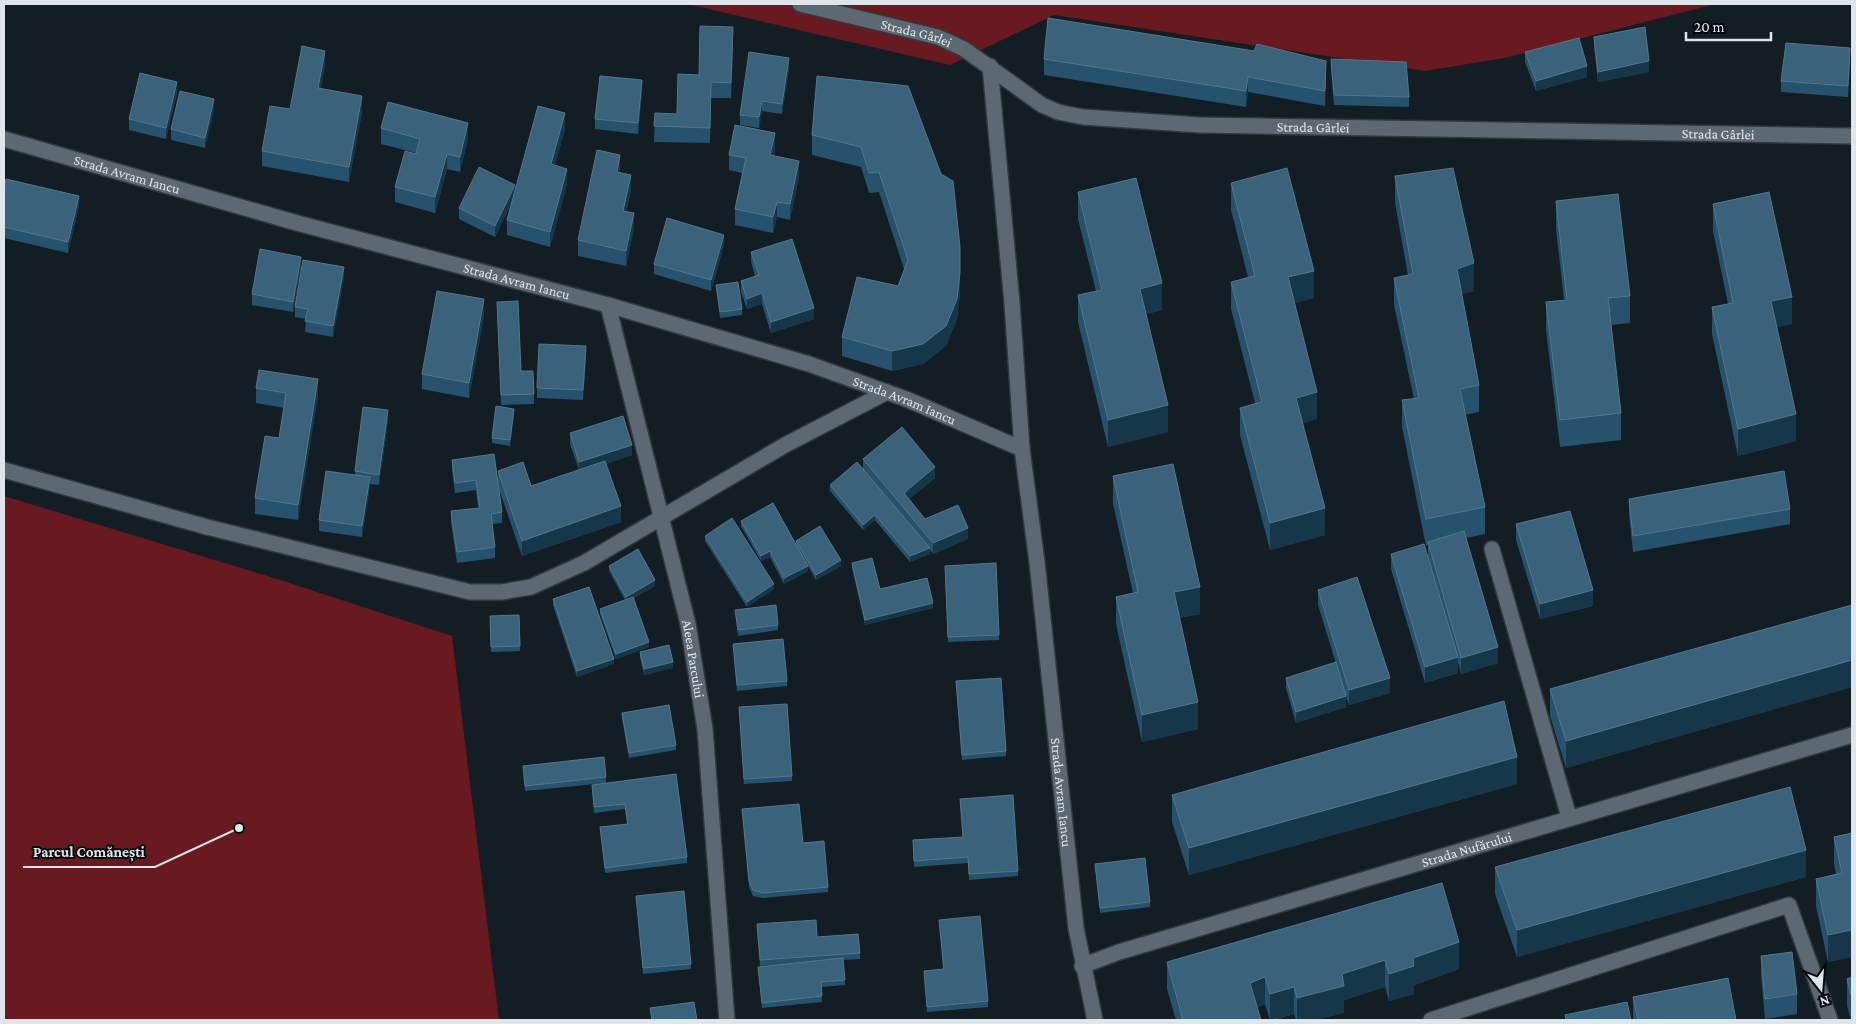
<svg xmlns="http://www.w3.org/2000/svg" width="1856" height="1024" viewBox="0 0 1856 1024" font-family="'Crimson Pro',serif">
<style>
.green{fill:#691a21}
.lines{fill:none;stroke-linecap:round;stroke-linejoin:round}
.minor-casing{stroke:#33383e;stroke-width:18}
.minor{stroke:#5d6972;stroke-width:15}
.wall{fill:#26526d}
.shaded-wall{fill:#16364a}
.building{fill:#3a627b;stroke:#54778c}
.labels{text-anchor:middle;stroke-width:4;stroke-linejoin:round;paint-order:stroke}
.street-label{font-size:14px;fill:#dfe6eb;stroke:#040709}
.leader{fill:none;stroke:#dfe6eb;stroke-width:2}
.callout-dot{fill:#dfe6eb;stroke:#040709;stroke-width:2}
.callout-label{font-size:15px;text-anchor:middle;font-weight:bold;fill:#dfe6eb;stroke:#040709;stroke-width:4;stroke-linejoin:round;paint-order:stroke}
</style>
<rect width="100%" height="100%" fill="#131d24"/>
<path class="green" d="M687,4H1715L1504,58L1425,71L1054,15L950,65Z
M4,496L274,578L452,636L499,1020H4Z"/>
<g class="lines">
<g class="minor-casing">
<g id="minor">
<path id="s1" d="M800,4L938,37L964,49L1042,105L1058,112L1083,117L1200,125L1852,136"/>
<path id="s2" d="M990,66L1012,303L1022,449L1037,562L1076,928L1095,1020"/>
<path id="s3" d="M4,139L297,223L608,305L809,364L906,399L1022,449"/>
<path id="s4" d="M608,305L688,624L705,729L727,1020"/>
<path d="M4,470L207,527L470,592H502L531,587L584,563L785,445L887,392"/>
<path d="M1492,549L1569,817"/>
<path id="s5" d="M1082,966L1119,952L1852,735"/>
<path d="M1431,1020L1789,905L1830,1020"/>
</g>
</g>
<use href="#minor" class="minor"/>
</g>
<path class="wall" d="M1594,37L1649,72L1598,82L1594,47Z
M733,42L731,98H711L710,143L654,142L655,113L677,114L699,75Z
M1254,51L1326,77L1325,106L1248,92L1246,107L1044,75V59Z
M1525,52L1587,77L1536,91L1525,62Z
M1331,59L1409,97V107L1334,105L1331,70Z
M1850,59L1848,97L1781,92V81Z
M325,66L320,89L362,112L349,182L262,166V151L290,109Z
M789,69L782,114L762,111L759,128L740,125V115Z
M817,76L960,267V293L957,319L946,346L923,364L892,371L842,356V337L898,286L904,269L879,192L869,193L861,167L812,155V135Z
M642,91L638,134L595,129V119Z
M177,93L166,139L129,130V119Z
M214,109L205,148L171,140V129Z
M381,128L468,139L460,172L447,169L435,213L395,202V187L416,153L381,144Z
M565,129L555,165L567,184L550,247L507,235V220L511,204L495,237L459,219V208L515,189Z
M775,149L774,156L799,177L790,220L777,217L773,233L735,225V209L742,173L729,170V155Z
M620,171V172L631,190L626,212L634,229L626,266L578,256V240Z
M1395,176L1474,291L1462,294L1479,385V412L1465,415L1485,507V534L1466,538L1498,663L1461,674L1458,662V673L1425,683L1391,569V554L1428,555V545L1426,546L1402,427V400L1414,399L1394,305V278L1408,275L1395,203Z
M1231,183L1314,298L1294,303L1317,419L1303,423L1325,535L1270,550L1240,435V408L1255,403L1231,309V282L1248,277L1231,210Z
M4,190L79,206L68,253L4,238Z
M1078,192L1162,310L1146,314L1168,432L1108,447L1078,322V295L1096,291L1078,219Z
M1556,201L1630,296V323L1611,325L1621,413V440L1560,447L1546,330V302L1564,300L1556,229Z
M1713,204L1792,324L1777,327L1796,441L1738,456L1712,334V307L1728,304L1713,231Z
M724,245L711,291L654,274V264Z
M751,252L814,319L771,333L762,304L747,309L741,292V281L755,276L751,262Z
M301,268L293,312L252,305V294Z
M344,278L333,337L305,332L306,319L295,317V307Z
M716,285L742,309V315L720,318Z
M497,302L521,371L534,394V404L501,405Z
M484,315L469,398L422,389V374Z
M586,357L583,400L537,398V388Z
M256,388L318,395L298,520L255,514V498L279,438L284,408L256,403Z
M514,414L510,446L492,443V438Z
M388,421L379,485L370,484L362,537L319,531V520L355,475V471Z
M570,433L632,455L606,464L621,522L522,556L499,489L502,512V523L492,524L495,547V558L457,563L451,522V511L478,508L476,490L455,493L452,470V460L498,481V471L531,486L579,470L570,444Z
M863,459L935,478L909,499L925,519L968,539L933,554L930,550V554L910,562L875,520L863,530L830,491V485L863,469Z
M1113,476L1200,614L1179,618L1198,729L1142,742L1116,624V597L1133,593L1113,504Z
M1629,499L1790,509V524L1633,552L1629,515Z
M741,521L796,544V541L841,566L816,580L808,566V571L784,584L770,557L761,561L741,526Z
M1516,524L1593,606L1540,619L1516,540Z
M705,536L774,589L747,607L705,541Z
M852,563L880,589L933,608L865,625L852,568Z
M996,563L999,640L948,642L945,566Z
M609,566L655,586L634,598L649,647L616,659L600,614V609L625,600L609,571Z
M1318,590L1390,693L1349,705L1346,697V707L1296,723L1286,688V678L1341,680L1318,605Z
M553,599L614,664L577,677L553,605Z
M1852,605V687L1566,768L1550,716V689Z
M735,610L778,625V630L738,636Z
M519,615L520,651L491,652L490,616Z
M733,644L787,681V686L737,691Z
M640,652L673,668L644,675L640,657Z
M956,681L1006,751V756L962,760Z
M739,707L792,776V781L744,784Z
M622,713L676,745V750L629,758L622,719Z
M523,766L606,777V783L525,791Z
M676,774L687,857V863L605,873L600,827L627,825L625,809L594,813L592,785Z
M1517,784L1189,875L1172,822V795Z
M742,809L803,843L828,887V892L763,898L753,896L749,887Z
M1852,833V965L1851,957L1828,962L1816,906V879L1836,874L1834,864V837Z
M913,840L1018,871V876L969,880L968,863L914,867Z
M1095,864L1150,902V907L1100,913Z
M1495,867L1806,877L1517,957L1495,894Z
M1442,883L1459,969L1414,985V994L1389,1001L1385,987L1344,1000V1013L1315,1020H1296L1294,1014L1273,1020H1270L1265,1004L1257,1007L1261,1020H1176L1167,989V962Z
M636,896L691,964V969L643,974Z
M939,920L988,1001V1007L927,1012L924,971L943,969Z
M757,924L817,937L860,953V959L843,960L845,985L821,987L822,1002L762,1008L758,967L800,963L760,966Z
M1761,956L1797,994V1014L1765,1019L1761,976Z
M1852,977V1020H1851L1847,1006V979Z
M1633,997L1736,1020H1634L1633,1017Z"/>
<path class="shaded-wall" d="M733,27V42L731,98V83Z
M1850,48V59L1848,97V86Z
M325,51V66L318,104V88Z
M789,58V69L782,114V104Z
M1326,61V77L1325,106V91Z
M1649,61V72L1598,82V72Z
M1587,66V77L1536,91V81Z
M1248,77V92L1246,107V91Z
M642,80V91L638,134V123Z
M177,82V93L166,139V128Z
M362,96V112L349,182V167Z
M214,99V109L205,148V138Z
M762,101V111L759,128V117Z
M565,113V129L551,180V164Z
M468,123V139L460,172V157Z
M775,133V149L770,171V155Z
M447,154V169L435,213V197Z
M620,155V171L617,187V172Z
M799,161V177L790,220V204Z
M567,169V184L550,247V232Z
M631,175V190L623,227V211Z
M515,185V196L495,237V226Z
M79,196V206L68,253V242Z
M777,202V217L773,233V217Z
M634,213V229L626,266V251Z
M724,235V245L711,291V280Z
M960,247V293L957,319L946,346L923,364L892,371V351Z
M301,257V268L293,312V302Z
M1474,263V291L1457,296V269Z
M344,267V278L333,337V326Z
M1314,271V298L1288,305V277Z
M1162,283V310L1140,316V289Z
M762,293V304L747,309V299Z
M1792,297V324L1771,328V301Z
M484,299V315L469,398V383Z
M814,308V319L771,333V322Z
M586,346V357L583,400V390Z
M318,379V395L298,520V505Z
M1317,392V419L1296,425V398Z
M1168,405V432L1108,447V420Z
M514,409V414L510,446V440Z
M388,410V421L379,485V475Z
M1796,414V441L1738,456V429Z
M632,445V455L579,473V462Z
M935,467V478L904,504V493Z
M370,477V488L362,537V526Z
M621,506V522L522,556V541Z
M1325,508V535L1270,550V523Z
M875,515V520L863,530V525Z
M968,528V539L933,554V543Z
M930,548V554L910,562V556Z
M770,551V557L761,561V556Z
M841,560V566L816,580V575Z
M808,566V571L784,584V578Z
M655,580V586L626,602V597Z
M774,584V589L747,607V602Z
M1200,587V614L1174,619V592Z
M1593,590V606L1540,619V604Z
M933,603V608L865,625V620Z
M649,642V647L616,659V654Z
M1498,647V663L1461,674V658Z
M1458,657V673L1425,683V667Z
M614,659V664L577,677V671Z
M1852,660V687L1566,768V741Z
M673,662V668L644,675V669Z
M1390,678V693L1349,705V690Z
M1346,696V707L1296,723V712Z
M1198,702V729L1142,742V715Z
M1517,757V784L1189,875V848Z
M1806,850V877L1517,957V930Z
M1851,930V957L1828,962V935Z
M1459,942V969L1414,985V994L1389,1001V974L1413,958Z
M1385,960V987L1344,1000V1013L1315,1020H1297V998L1342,974Z
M1265,977V1004L1250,1010V983Z
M1294,987V1014L1270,1020V994Z"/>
<path class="building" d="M1048,18L1254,51L1257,44L1326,61L1325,91L1248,77L1246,91L1044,59Z
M700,26L733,27L731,83L711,82L710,128L654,126L655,113L677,114L678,74L699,75Z
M1645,27L1649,61L1598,72L1594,37Z
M1579,38L1587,66L1536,81L1525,52Z
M1786,43L1850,48L1848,86L1781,81Z
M302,46L325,51L318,88L362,96L349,167L262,151L270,106L290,109Z
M749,52L789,58L782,104L762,101L759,117L740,115Z
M1331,59L1406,62L1409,97L1334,95Z
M140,73L177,82L166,128L129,119Z
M600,76L642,80L638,123L595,119Z
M817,76L908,86L941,174L953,181L960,247V273L957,299L946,326L923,344L892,351L842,337L857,277L898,286L908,260L879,172L869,173L861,147L812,135Z
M180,91L214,99L205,138L171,129Z
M388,102L468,123L460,157L447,154L435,197L395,187L405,151L416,154L420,139L381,128Z
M538,106L565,113L551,164L567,169L550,232L507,220Z
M735,125L775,133L770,155L799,161L790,204L777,202L773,217L735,209L746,158L729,155Z
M597,150L620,155L617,172L631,175L623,211L634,213L626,251L578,240Z
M479,167L515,185L495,226L459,208Z
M1287,168L1314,271L1288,277L1317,392L1296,398L1325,508L1270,523L1240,408L1262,402L1231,282L1255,276L1231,183Z
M1453,168L1474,263L1457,269L1479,385L1460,389L1485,507L1426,519L1402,400L1419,398L1394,278L1413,274L1395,176Z
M1136,178L1162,283L1140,289L1168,405L1108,420L1078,295L1102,290L1078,192Z
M6,179L79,196L68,242L4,227V190Z
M1769,192L1792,297L1771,301L1796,414L1738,429L1712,307L1733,303L1713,204Z
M1618,194L1630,296L1608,298L1621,413L1560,420L1546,302L1567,300L1556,201Z
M667,218L724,235L711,280L654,264Z
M792,239L814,308L771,322L762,293L747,299L741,281L759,275L751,252Z
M260,249L301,257L293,302L252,294Z
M303,260L344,267L333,326L305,321L308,309L295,307Z
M738,282L742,309L720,312L716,285Z
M437,291L484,299L469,383L422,374Z
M518,301L521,371H533L534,394L501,395L497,302Z
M539,344L586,346L583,390L537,388Z
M259,370L318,379L298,505L255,498L265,436L279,438L286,393L256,388Z
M496,406L514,409L510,440L492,438Z
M363,407L388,410L379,475L355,471Z
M623,416L632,445L579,462L570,433Z
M902,427L935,467L904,493L925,519L958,505L968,528L933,543L863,459Z
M494,454L502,512L491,514L495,547L457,552L451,511L480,508L476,480L455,483L452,460Z
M605,461L621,506L522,541L498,471L523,462L531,486Z
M857,462L930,548L910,556L875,515L863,525L830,485Z
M1173,464L1200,587L1174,592L1198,702L1142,715L1116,597L1138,592L1113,476Z
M326,471L370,477L362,526L319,520Z
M1784,471L1790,509L1633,536L1629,499Z
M773,503L808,566L784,578L770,551L761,556L741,521Z
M1570,511L1593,590L1540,604L1516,524Z
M732,518L774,584L747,602L705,536Z
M820,526L841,560L816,575L796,541Z
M1464,531L1498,647L1461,658L1428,542Z
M1424,544L1458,657L1425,667L1391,554Z
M638,549L655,580L626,597L609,566Z
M872,558L880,589L927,578L933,603L865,620L852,563Z
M996,563L999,635L948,637L945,566Z
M1357,577L1390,678L1349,690L1318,590Z
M589,587L614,659L577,671L553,599Z
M633,597L649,642L616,654L600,609Z
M776,605L778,625L738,630L735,610Z
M1852,605V660L1566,741L1550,689Z
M519,615L520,646L491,647L490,616Z
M783,639L787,681L737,685L733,644Z
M669,645L673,662L644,669L640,652Z
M1336,662L1346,696L1296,712L1286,678Z
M1001,678L1006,751L962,755L956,681Z
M1504,701L1517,757L1189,848L1172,795Z
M787,704L792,776L744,779L739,707Z
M669,705L676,745L629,753L622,713Z
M604,757L606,777L525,786L523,766Z
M676,774L687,857L605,868L600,827L628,824L625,804L594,807L592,785Z
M1790,787L1806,850L1517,930L1495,867Z
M1013,795L1018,871L969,874L968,857L914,861L913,840L963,837L960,799Z
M799,804L803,843L824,841L828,887L763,893L753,890L749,881L742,809Z
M1852,833V938L1851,930L1828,935L1816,879L1842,873L1834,837Z
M1145,858L1150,902L1100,908L1095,864Z
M1442,883L1459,942L1413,958L1414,966L1389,974L1385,960L1342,974L1344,986L1297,998L1294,987L1270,994L1265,977L1250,983L1261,1020H1183L1167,962Z
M684,891L691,964L643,968L636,896Z
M980,916L988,1001L927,1007L924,971L944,969L939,920Z
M816,920L817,937L858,934L860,953L760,960L757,924Z
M1792,952L1797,994L1765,999L1761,956Z
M843,958L845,980L821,982L822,996L762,1003L758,967Z
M1852,977V998L1847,979Z
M1728,978L1736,1020H1638L1633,997Z
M694,1002L697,1020H652L650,1008Z
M1627,1002L1631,1020H1566L1565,1015Z"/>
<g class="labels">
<g class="street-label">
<text dy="5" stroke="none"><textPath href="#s1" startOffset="120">Strada Gârlei</textPath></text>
<text dy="5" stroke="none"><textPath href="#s1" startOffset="540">Strada Gârlei</textPath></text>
<text dy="5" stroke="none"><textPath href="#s1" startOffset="945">Strada Gârlei</textPath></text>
<text dy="5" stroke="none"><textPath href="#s3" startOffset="128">Strada Avram Iancu</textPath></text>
<text dy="5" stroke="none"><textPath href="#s3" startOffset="532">Strada Avram Iancu</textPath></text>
<text dy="5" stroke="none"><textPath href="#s3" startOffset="938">Strada Avram Iancu</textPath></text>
<text dy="5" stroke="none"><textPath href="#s4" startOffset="364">Aleea Parcului</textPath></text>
<text dy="5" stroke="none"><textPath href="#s2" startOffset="730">Strada Avram Iancu</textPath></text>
<text dy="5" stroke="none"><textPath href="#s5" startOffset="402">Strada Nufărului</textPath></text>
</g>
</g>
<path class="leader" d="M239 828L155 867H23"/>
<circle class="callout-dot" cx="239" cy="828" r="5"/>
<g class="callout-label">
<text x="89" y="857">Parcul Comănești</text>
</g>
<rect width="1856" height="1024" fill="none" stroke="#dfe6eb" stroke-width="10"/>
<g transform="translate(1821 989) rotate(163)" stroke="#040709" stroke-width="4" paint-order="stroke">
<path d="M0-4L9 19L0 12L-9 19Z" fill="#dfe6eb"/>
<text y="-8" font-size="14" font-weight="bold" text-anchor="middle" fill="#dfe6eb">N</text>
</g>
<path d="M1686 32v8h85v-8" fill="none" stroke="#dfe6eb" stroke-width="2.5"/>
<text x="1694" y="32" font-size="15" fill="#dfe6eb" stroke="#040709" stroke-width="4" paint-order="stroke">20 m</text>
</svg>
